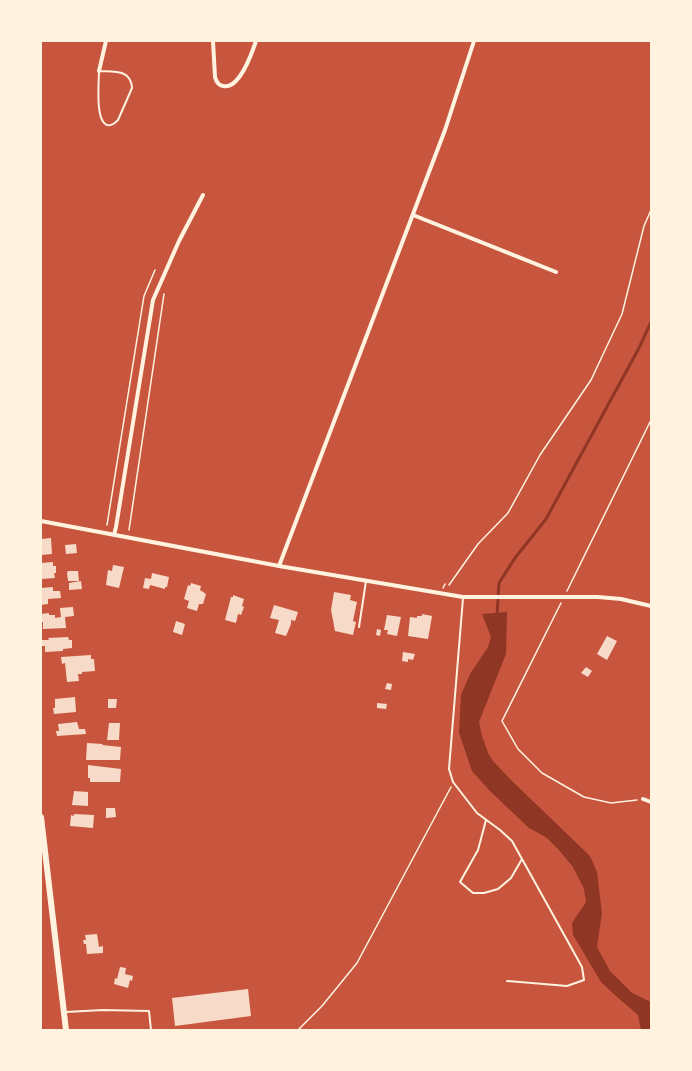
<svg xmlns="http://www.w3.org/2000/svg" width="692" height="1071" viewBox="0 0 692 1071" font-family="'IBM Plex Serif',serif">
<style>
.water{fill:#8f3625}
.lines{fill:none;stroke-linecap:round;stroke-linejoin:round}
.stream{stroke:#8f3625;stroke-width:3}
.building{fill:#f7dbc8}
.path{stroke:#fff3e0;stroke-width:1.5}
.service{stroke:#fff3e0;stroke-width:2}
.minor{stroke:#fff3e0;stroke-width:4}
.secondary{stroke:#fff3e0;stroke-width:6}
</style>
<rect width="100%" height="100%" fill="#c8553d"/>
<path class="water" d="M507,612L506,654L479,722L482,736L488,753L493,761L512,781L590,856L597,872L602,913L597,947L610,971L632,993L651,1002V1030H641L638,1015L616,996L601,982L573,935L572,923L586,902L584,889L573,867L558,849L547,838L529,828L489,790L472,771L459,733L461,695L470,674L488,647L491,637L482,614Z"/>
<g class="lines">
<path class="stream" d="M497,616L499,583L515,558L546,519L639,348L651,322"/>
</g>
<path class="building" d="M51,538L52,554L41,555V539Z
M76,544L77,553L66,554L65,545Z
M53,562V566H56V573H54L55,578L41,579V563Z
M113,565L124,567L119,588L106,585L108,570L112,571Z
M68,571H78L79,581H68L67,573Z
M152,573L169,577L167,587H165V589L150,585L149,589L143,588L145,578L151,579Z
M81,581L82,589L69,590V583Z
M191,583L201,586L200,590L206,594L203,604H199L197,611L187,608L189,601L184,599L188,585L190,586Z
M53,587V591H60L61,598L48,599V604L41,605V588Z
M334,592L351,595L350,600L357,602L353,621L356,622L353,635L335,631L331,610Z
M233,595L244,599L242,606L244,607L241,615L238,614L236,623L225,620L231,597H233Z
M274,605L298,612L295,621L291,620V624L286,636L275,633L279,620L270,618Z
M73,607L74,616L65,617L66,628L43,629V622H41V614L49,613V615H55V618L61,617L60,608Z
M422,614L432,616L428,639L408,636L410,617L417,618V616H422Z
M387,615L401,617L397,636L387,634L388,630H384Z
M176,621L185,624L182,635L173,632Z
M377,629L381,630L380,636L376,635Z
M607,636L617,641L607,660L597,654Z
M68,637L69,640H72V648L63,649V651L45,652V646H41V640H49L48,638Z
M403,652L415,654L413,660L408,659V662L402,661Z
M91,655V659H94L95,671L82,672V674H78L79,681L67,682L65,663L62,664L61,657Z
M586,667L592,671L588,677L581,673Z
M387,683L392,684L391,690L385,689Z
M75,697L76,712L54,714L53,708H55V699Z
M108,699H117L116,708H108Z
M377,703L387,704L386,709L377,708Z
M77,722L79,729H85L86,734L57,736L56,731H59L58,724Z
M109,723H120L119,740H107Z
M87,743L103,744L102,745L121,747L120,760H86Z
M88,765L121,769L120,782H90V778H88Z
M74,791L88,792V806L72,805Z
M106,808H115L116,817L106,818Z
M74,814L94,815L93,828L70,826L71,815L74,816Z
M97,934L99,947L103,946V953L87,954L86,944H84L83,940H86L85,935Z
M120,967L126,968L125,974L133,976L132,981L130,980L128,988L114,984L115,978L117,979Z
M248,989L251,1016L175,1026L172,998Z"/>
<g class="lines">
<path class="path" d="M107,525L144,296L155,270
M129,530L164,294
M449,585L478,544L508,513L540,455L591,380L622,314L644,226L651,210
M443,588L445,584
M567,591L651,420
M561,603L502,721L518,749L542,773L584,797L611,803L637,800
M298,1030L322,1006L357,963L451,787"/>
<path class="service" d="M99,71C114,72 131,69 132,88L118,120C115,123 112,126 107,125C95,121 99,82 99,71Z
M463,598L449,769L453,782L477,813L500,830L512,841L582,967L584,980L567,986L507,981
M359,627L366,581
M486,820L478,850L460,882L473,893H484L498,889L511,878L522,859
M66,1012L103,1010L149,1011L151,1030"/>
<path class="minor" d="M213,41L215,77C216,81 218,85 223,86C239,90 252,53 256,41
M99,71L106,41
M413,215L556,272
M41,521L279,566L463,597H598L621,599L651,606
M114,535L116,527L153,300L179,241L203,195
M279,566L445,130L474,41
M643,799L651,802"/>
<path class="secondary" d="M41,817L66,1030"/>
</g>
<rect width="692" height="1071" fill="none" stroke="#fff3e0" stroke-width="84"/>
</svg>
